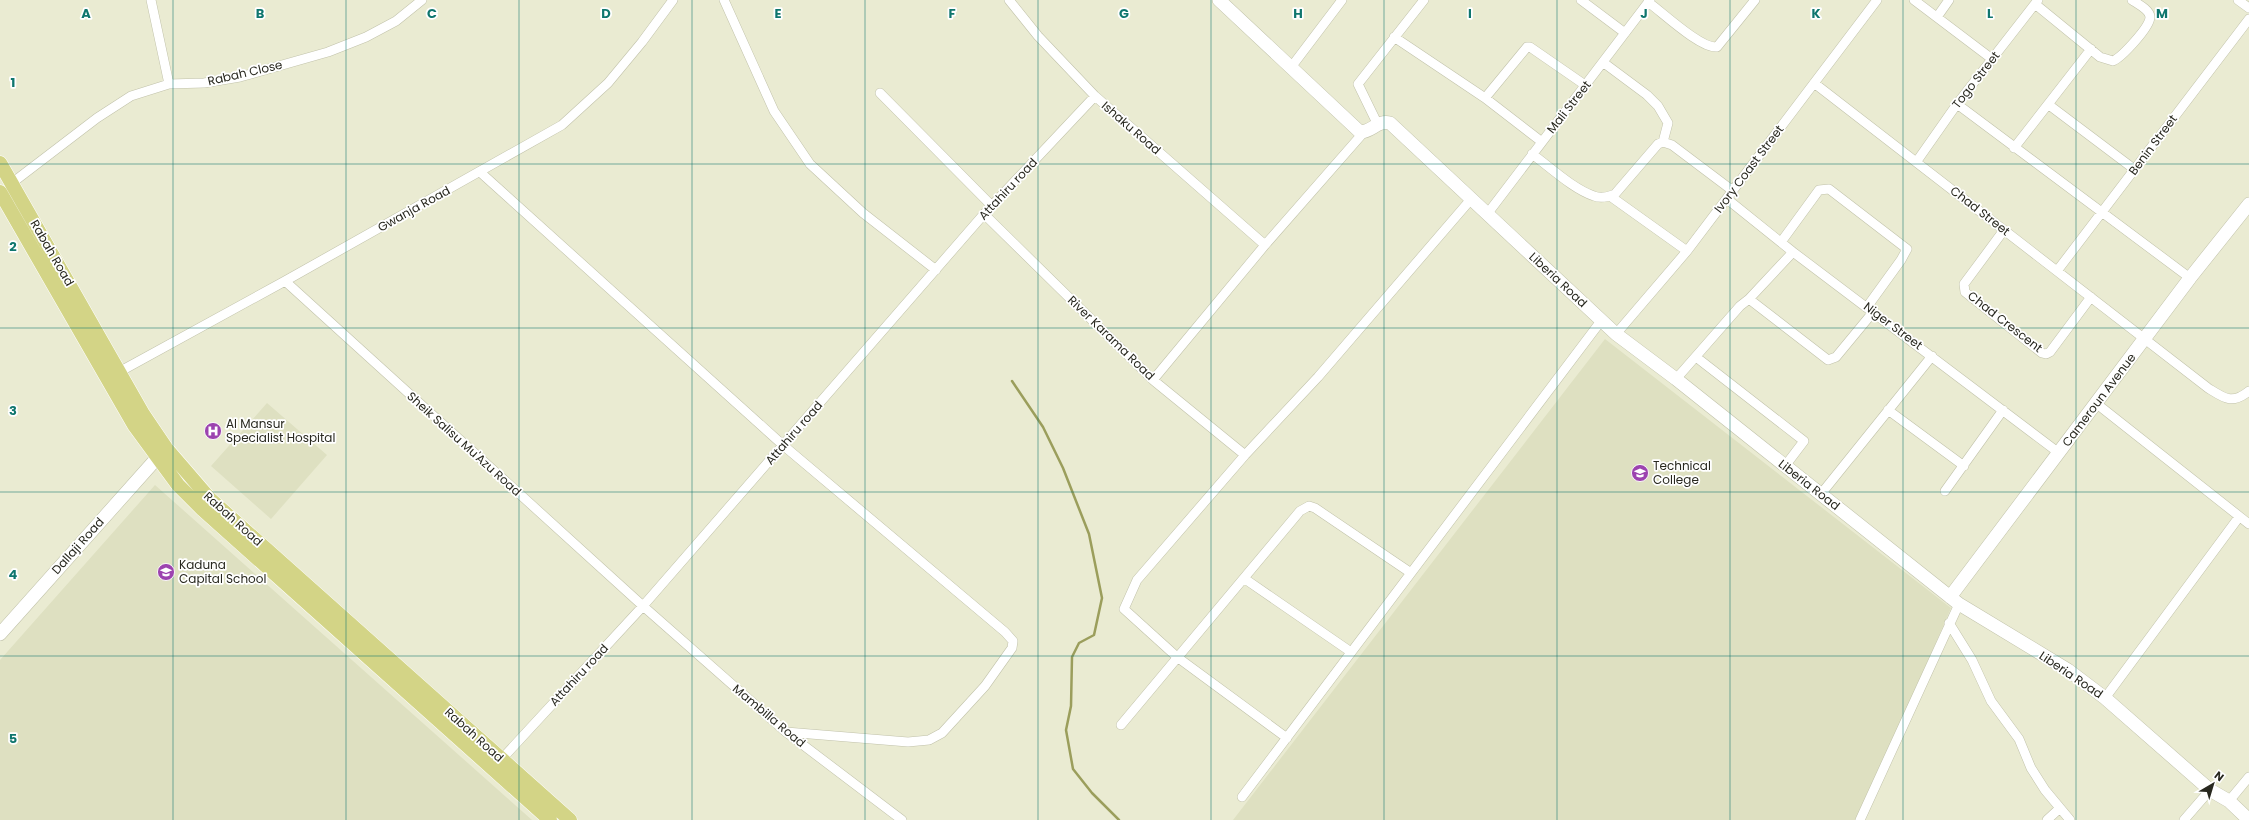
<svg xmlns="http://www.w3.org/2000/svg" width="2249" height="820" viewBox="0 0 2249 820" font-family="Poppins,sans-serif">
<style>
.built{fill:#dee0c1}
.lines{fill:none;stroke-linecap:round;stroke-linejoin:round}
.stream{stroke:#9b9e5c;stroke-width:2.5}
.street-casing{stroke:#c1c2aa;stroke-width:10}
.secondary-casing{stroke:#c1c2aa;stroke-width:14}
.primary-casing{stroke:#fff;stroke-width:15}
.street{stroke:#fff;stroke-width:9}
.secondary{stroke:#fff;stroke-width:13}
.primary{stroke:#d3d486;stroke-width:14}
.grid{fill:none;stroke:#0f766e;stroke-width:1;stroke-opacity:0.55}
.labels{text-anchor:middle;stroke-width:3.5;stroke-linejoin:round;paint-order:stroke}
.street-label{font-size:12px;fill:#28281f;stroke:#fff}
.poi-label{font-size:12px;fill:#28281f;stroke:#fff;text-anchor:start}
.grid-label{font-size:13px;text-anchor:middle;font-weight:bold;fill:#0f766e;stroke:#fff;stroke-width:3.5;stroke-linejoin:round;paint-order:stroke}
</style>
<rect width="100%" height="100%" fill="#eaebd2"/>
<path class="built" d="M1605,339L1951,608L1858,820H1233Z
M267,403L327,455L271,519L211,466Z
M155,485L532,820H0V660Z"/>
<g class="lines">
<path class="stream" d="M1012,381L1043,427L1063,468L1089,534L1102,598L1094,635L1079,643L1072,657L1071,706L1066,730L1073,769L1092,793L1119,820"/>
<g class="street-casing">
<path id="street" d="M151,0L169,84
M724,0L774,111L810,164L863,213L936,270
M1009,0L1038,36L1095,96L1265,245
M1581,0L1625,33
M1914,0L1992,59
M2238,0L2249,8
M1648,2C1662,12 1701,49 1717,47L1755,0
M2035,4L2100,57L2113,61C2122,57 2150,27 2150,17C2150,10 2138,4 2132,0
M1937,17L1949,0
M1394,37L1485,98L1542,142
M1604,63L1647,95L1658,106L1668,123L1663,142
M1292,66L1342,0
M1814,83L2208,388C2224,398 2232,405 2249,391
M880,93L992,206
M1485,98L1527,47H1530L1585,85
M1957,104L2190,278
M2049,105L2134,169
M1377,123L1358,84L1424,0
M2014,148L2091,49
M1532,154C1550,167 1573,189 1594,196C1601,199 1608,197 1615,194L1658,144L1663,142L1672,145L1733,191
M1917,161L1957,104L2038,0
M480,172L784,446L1005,632L1013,641L1012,648L985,686L942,733L929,740L908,742L786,732
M12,183L97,118L131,96L169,84L204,83L240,77L328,52L366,37L396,21L422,0
M1610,196L1687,251
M1727,199L1793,252L2059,453
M1488,213L1650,0
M984,214L1153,380L1245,455
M2004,230L1964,284L1965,292L2042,353L2046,354L2050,352L2091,297
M1781,242L1819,190L1829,189L1907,249L1901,260L1867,307
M2057,271L2249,19
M285,281L643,606L786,732L902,820
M1749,299L1828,360L1836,357L1874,311
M1616,334L1687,251L1877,0
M1696,357L1804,441L1785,466
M119,372L285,281L562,125L608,83L642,42L673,0
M1676,379L1740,306L1749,299L1793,252
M1153,380L1265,245L1364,132
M2097,404L2249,524
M1888,410L1964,466
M1945,491L2003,410
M1821,494L1932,356
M1245,579L1351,652
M1949,623L1972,660L1991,701L2019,739L2031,768L2045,790L2070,820
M2105,698L2239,517
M1121,725L1300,511L1309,506L1315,508L1411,573
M1287,738L1177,657L1124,609L1137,580L1245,455L1318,377L1472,198
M499,762L643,606L984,214L1095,96
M1242,797L1601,321
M2229,801L2249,777
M1860,820L1959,604
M2047,820L2060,808
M2184,820L2210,790"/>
</g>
<g class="secondary-casing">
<path id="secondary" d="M1219,0L1360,132C1372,132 1377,120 1390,123L1616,334L1676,379L1959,604L2068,670L2105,698L2210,790L2229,801L2249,820
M1950,597L2190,278L2249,204
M0,634L157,458"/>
</g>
<g class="primary-casing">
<path id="primary" d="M0,163L143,414L166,448L210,499L570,820
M0,192L134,425L178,485L202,509L550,820"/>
</g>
<use href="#street" class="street"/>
<use href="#secondary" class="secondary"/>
<use href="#primary" class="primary"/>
</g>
<path class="grid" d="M173,0V820M346,0V820M519,0V820M692,0V820M865,0V820M1038,0V820M1211,0V820M1384,0V820M1557,0V820M1730,0V820M1903,0V820M2076,0V820M0,164H2249M0,328H2249M0,492H2249M0,656H2249"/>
<defs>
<g id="hospital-disc" transform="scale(0.9)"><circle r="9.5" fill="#9c43af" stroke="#fff"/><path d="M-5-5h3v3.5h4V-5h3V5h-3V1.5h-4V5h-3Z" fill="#fff"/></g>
<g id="university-disc" transform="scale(0.9)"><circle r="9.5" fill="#9c43af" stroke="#fff"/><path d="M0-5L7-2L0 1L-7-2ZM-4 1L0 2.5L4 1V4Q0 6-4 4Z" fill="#fff"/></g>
<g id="school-disc" transform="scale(0.9)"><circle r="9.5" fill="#9c43af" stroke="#fff"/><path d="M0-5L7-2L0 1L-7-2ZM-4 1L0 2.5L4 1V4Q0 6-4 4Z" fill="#fff"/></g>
</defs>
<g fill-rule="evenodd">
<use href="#hospital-disc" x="213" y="431"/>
<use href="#university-disc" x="1640" y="473"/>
<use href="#school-disc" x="166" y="572"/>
</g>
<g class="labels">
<g class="street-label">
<text transform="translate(245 73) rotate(-13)" y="4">Rabah Close</text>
<text transform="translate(1976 80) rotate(-52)" y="4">Togo Street</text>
<text transform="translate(1569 107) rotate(-52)" y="4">Mali Street</text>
<text transform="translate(1131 128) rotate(41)" y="4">Ishaku Road</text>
<text transform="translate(2153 145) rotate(-53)" y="4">Benin Street</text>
<text transform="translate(1749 169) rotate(-53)" y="4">Ivory Coast Street</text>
<text transform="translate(1008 189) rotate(-47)" y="4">Attahiru road</text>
<text transform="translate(414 209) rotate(-29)" y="4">Gwanja Road</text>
<text transform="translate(1980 211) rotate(38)" y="4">Chad Street</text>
<text transform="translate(52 253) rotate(60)" y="4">Rabah Road</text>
<text transform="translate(1558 280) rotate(43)" y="4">Liberia Road</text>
<text transform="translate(2005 322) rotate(38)" y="4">Chad Crescent</text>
<text transform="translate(1893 326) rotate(37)" y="4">Niger Street</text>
<text transform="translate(1111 338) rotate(44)" y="4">River Karama Road</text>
<text transform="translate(2099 400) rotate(-53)" y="4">Cameroun Avenue</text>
<text transform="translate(794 433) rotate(-49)" y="4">Attahiru road</text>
<text transform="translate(464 444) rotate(42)" y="4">Sheik Salisu Mu'Azu Road</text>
<text transform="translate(1809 485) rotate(38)" y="4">Liberia Road</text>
<text transform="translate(233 519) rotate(42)" y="4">Rabah Road</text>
<text transform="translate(78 546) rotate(-48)" y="4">Dallaji Road</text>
<text transform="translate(579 675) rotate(-47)" y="4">Attahiru road</text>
<text transform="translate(2071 675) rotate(34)" y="4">Liberia Road</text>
<text transform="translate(769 716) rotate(40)" y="4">Mambilla Road</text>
<text transform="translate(474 735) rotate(42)" y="4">Rabah Road</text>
</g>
<g class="poi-label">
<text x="226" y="428">Al Mansur<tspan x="226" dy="14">Specialist Hospital</tspan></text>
<text x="1653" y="470">Technical<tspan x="1653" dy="14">College</tspan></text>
<text x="179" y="569">Kaduna<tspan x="179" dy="14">Capital School</tspan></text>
</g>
</g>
<g class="grid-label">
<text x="86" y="18">A</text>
<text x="260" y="18">B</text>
<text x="432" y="18">C</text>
<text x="606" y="18">D</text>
<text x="778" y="18">E</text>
<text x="952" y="18">F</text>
<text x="1124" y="18">G</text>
<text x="1298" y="18">H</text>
<text x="1470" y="18">I</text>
<text x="1644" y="18">J</text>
<text x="1816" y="18">K</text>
<text x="1990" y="18">L</text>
<text x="2162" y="18">M</text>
<text x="13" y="87">1</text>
<text x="13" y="251">2</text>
<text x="13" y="415">3</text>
<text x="13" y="579">4</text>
<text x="13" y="743">5</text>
</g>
<g transform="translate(2213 784) rotate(38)" stroke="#ffffff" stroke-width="3" paint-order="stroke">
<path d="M0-3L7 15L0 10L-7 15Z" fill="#28281f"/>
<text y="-6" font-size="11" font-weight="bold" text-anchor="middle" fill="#28281f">N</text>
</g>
</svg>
